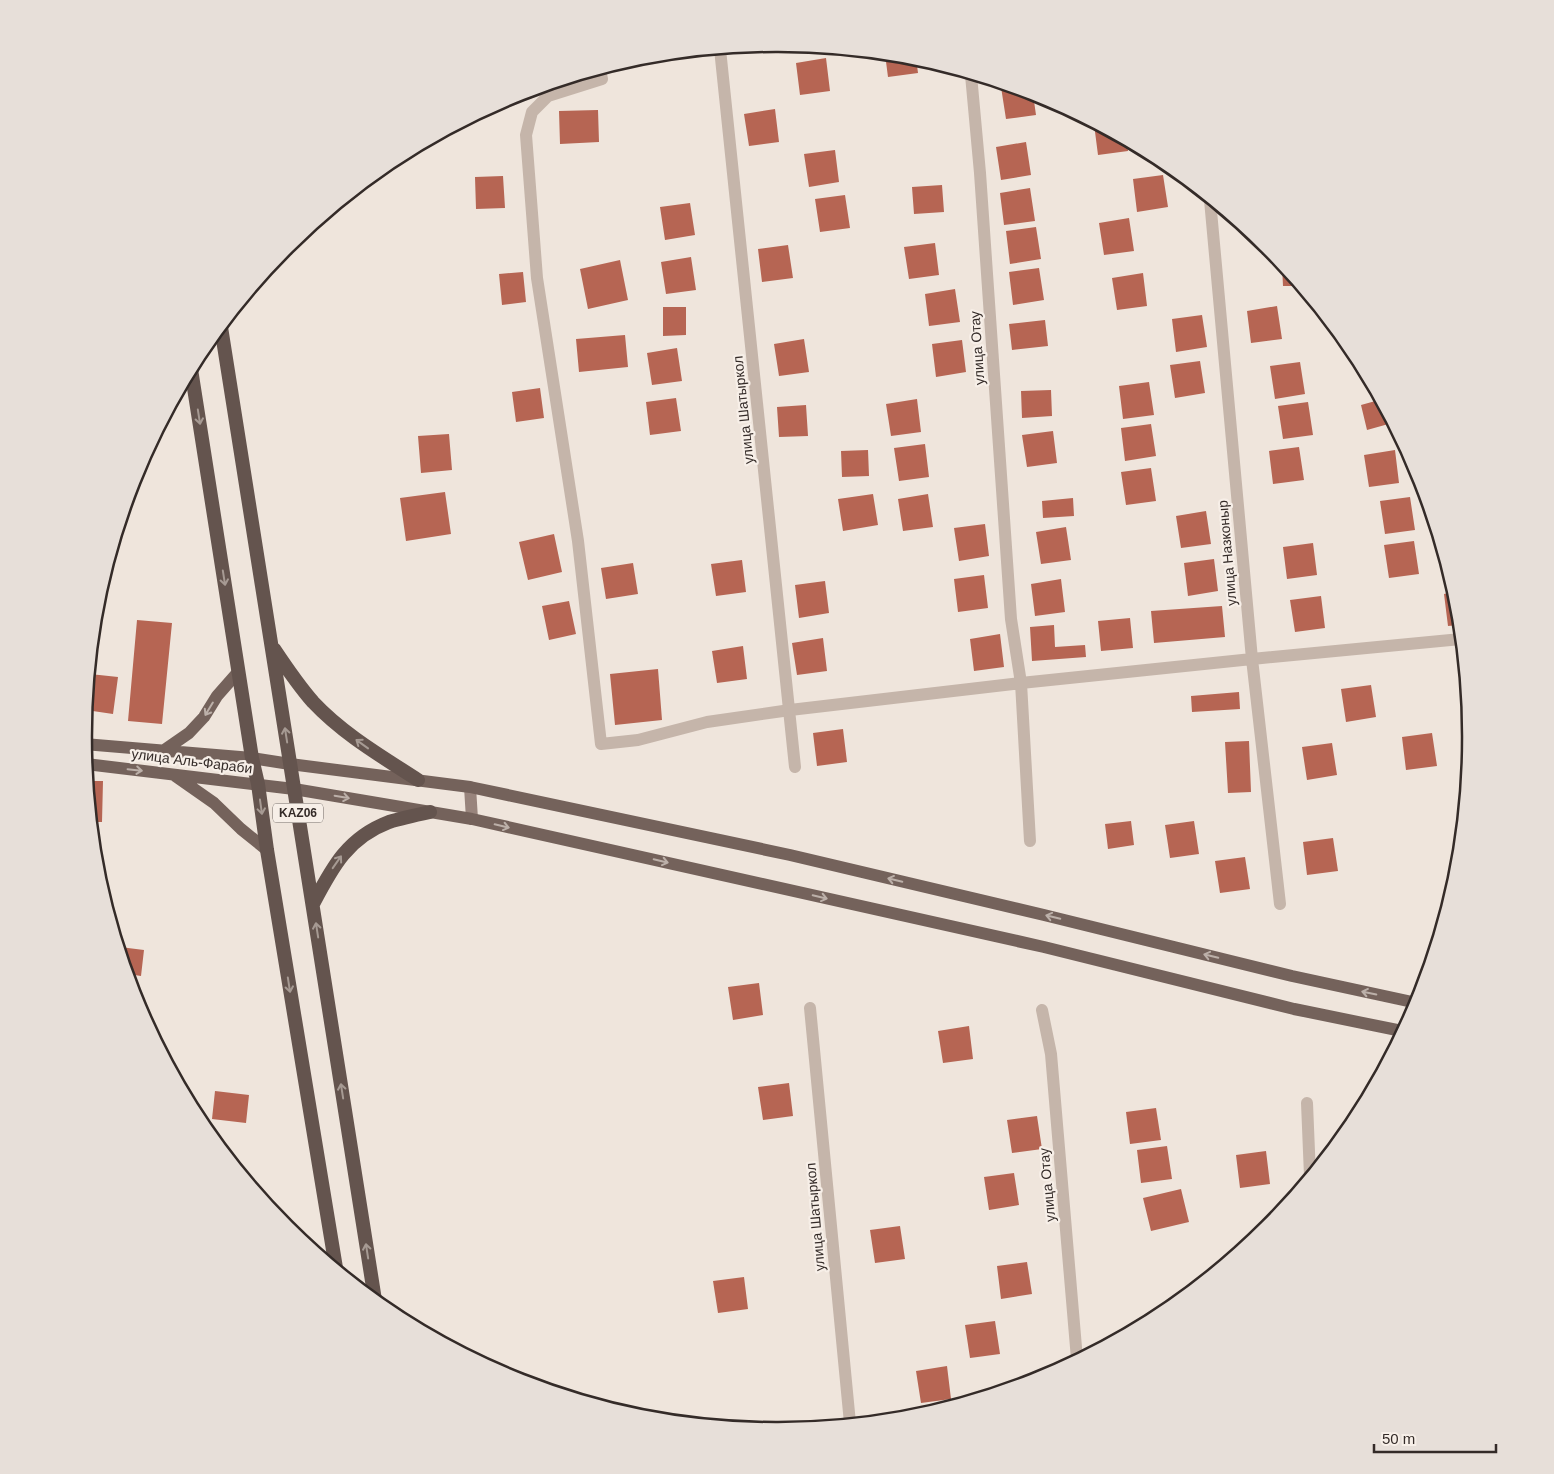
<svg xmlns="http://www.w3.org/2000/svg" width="1554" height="1474" viewBox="0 0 1554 1474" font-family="Arial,sans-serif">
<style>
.building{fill:#b66553}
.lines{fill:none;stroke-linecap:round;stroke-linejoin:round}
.minor{stroke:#c5b5aa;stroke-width:12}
.secondary{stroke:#98847c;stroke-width:12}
.primary{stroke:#74625b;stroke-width:12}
.trunk{stroke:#64544e;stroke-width:14}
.oneway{stroke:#a69a93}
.oneway2{stroke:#bcb0a9}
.labels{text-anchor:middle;stroke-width:4.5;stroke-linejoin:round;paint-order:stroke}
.shield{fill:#f7efe8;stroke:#6e6662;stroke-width:1}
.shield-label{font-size:12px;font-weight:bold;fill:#342b28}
.street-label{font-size:14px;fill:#342b28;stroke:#f7efe8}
.rim{fill:none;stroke:#342b28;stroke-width:2.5}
</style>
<rect width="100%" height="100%" fill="#efe5dc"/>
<path class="building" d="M885,54L916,58L918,73L888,77Z
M826,58L830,91L800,95L796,63Z
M1007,86L1033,94L1036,115L1006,119L1001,87Z
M775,109L779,142L749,146L744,114Z
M598,110L599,142L560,144L559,111Z
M1094,124L1127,142L1128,151L1098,155Z
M1026,142L1031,175L1001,180L996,147Z
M835,150L839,182L809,187L804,154Z
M1163,175L1168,207L1137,212L1133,179Z
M503,176L505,208L476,209L475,177Z
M942,185L944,212L914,214L912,187Z
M1030,188L1035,221L1004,225L1000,193Z
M845,195L850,228L820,232L815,199Z
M690,203L695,235L665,240L660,207Z
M1129,218L1134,251L1104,255L1099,223Z
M1036,227L1041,259L1010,264L1006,231Z
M935,243L939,275L909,279L904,247Z
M788,245L793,278L762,282L758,249Z
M691,257L696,290L666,294L661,262Z
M620,260L628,300L588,309L580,269Z
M1282,265L1299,286H1283Z
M1039,268L1044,300L1013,305L1009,272Z
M523,272L526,302L502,305L499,274Z
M1143,273L1147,306L1117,310L1112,278Z
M955,289L960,322L929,326L925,294Z
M1277,306L1282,339L1251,343L1247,311Z
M663,307H686V335L663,336Z
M1202,315L1207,347L1176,352L1172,319Z
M1045,320L1048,346L1012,350L1009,324Z
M625,335L628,367L579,372L576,339Z
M804,339L809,372L779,376L774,344Z
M962,340L966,372L936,377L932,344Z
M677,348L682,381L652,385L647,353Z
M1200,361L1205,393L1175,398L1170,365Z
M1300,362L1305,394L1275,399L1270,366Z
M1149,382L1154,415L1123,419L1119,386Z
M540,388L544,418L516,422L512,392Z
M1051,390L1052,416L1022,418L1021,391Z
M676,398L681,431L650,435L646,402Z
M917,399L921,432L891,436L886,404Z
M1379,400L1392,423L1367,430L1361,405Z
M1308,402L1313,435L1283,439L1278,406Z
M806,405L808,436L779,437L777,407Z
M1151,424L1156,456L1125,461L1121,428Z
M1053,431L1057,463L1027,467L1022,435Z
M449,434L452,470L421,473L418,436Z
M925,444L929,477L899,481L894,448Z
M1299,447L1304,480L1273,484L1269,451Z
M868,450L869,476L842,477L841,451Z
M1395,450L1399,483L1369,487L1364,455Z
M1151,468L1156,501L1126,505L1121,472Z
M445,492L451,534L406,541L400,498Z
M873,494L878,525L843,531L838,499Z
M928,494L933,527L903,531L898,499Z
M1410,497L1415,530L1385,534L1380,501Z
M1073,498L1074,516L1043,518L1042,501Z
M1206,511L1211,544L1181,548L1176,516Z
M985,524L989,556L959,561L954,528Z
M1066,527L1071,560L1041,564L1036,532Z
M554,534L562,572L528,580L519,542Z
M1414,541L1419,574L1389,578L1384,545Z
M1313,543L1317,575L1287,579L1283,547Z
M1214,559L1218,591L1188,596L1184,563Z
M742,560L746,592L716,596L711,564Z
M633,563L638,594L606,599L601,568Z
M984,575L988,608L958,612L954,579Z
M1061,579L1065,612L1035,616L1031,584Z
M825,581L829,613L799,618L795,585Z
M1454,592L1457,602L1459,625L1448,626L1444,594Z
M1321,596L1325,628L1295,632L1290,600Z
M569,601L576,634L549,640L542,606Z
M1222,606L1225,637L1154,643L1151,611Z
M1130,618L1133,648L1101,651L1098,621Z
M137,620L172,623L162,724L128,721Z
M1054,625L1055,647L1085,645L1086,657L1032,661L1030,627Z
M1000,634L1004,667L974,671L970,639Z
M823,638L827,671L797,675L792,643Z
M743,646L747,679L717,683L712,651Z
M658,669L662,720L615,725L610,674Z
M90,674L118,677L113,714L86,710Z
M1371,685L1376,717L1346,722L1341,689Z
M1239,692L1240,709L1192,712L1191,696Z
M843,729L847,762L817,766L813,733Z
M1432,733L1437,766L1406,770L1402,737Z
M1249,741L1251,792L1228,793L1225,742Z
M1332,743L1337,775L1307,780L1302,747Z
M88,781H103L102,822H92Z
M1131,821L1134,845L1108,849L1105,824Z
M1194,821L1199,854L1170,858L1165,825Z
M1333,838L1338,871L1307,875L1303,842Z
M1245,857L1250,889L1220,893L1215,861Z
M97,870H102L101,884L97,872Z
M120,947L144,950L141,976L128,974Z
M759,983L763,1015L733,1020L728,987Z
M969,1026L973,1059L943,1063L938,1031Z
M789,1083L793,1116L763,1120L758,1087Z
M215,1091L249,1095L246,1123L212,1119Z
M1156,1108L1161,1140L1130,1144L1126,1112Z
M1037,1116L1042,1149L1012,1153L1007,1120Z
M1167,1146L1172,1179L1141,1183L1137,1150Z
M1266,1151L1270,1184L1240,1188L1236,1155Z
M1014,1173L1019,1205L989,1210L984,1177Z
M1181,1189L1189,1222L1151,1231L1143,1198Z
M900,1226L905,1259L875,1263L870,1230Z
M1027,1262L1032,1294L1001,1299L997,1266Z
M744,1277L748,1309L718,1313L713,1281Z
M995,1321L1000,1354L970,1358L965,1325Z
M947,1366L951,1399L921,1403L916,1371Z"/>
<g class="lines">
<path class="minor" d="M720,49L795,767
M600,70L602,79L548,96L532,112L526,135L537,278L578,541L601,744L638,740L707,722L790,710L1021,683L1252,659L1461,639
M971,75L980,173L1011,619L1021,683L1030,841
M1210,200L1252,659L1280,904
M810,1008L850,1423
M1042,1010L1051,1054L1077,1359
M1307,1103L1310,1176"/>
<path class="secondary" d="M470,787L472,819"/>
<path class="primary" d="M84,744L252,758L290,764L470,787L790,855L1044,915L1292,976L1417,1003
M163,751L189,733L204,717L217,696L239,671
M86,764L294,789L472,819L1044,947L1294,1009L1402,1031
M174,775L214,803L241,829L267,850"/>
<path class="trunk" d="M221,327L375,1300
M191,369L252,758L258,784L267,850L336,1268
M274,649C286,667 298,685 313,702C343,734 381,756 418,780
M313,904C332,868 347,838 389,822C402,818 416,815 430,812"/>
</g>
<defs><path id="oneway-shaft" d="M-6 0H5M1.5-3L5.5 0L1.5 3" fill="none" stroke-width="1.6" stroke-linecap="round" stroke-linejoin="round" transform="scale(1.25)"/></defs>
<g class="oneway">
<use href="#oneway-shaft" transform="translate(199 417) rotate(81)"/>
<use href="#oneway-shaft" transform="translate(224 578) rotate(81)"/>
<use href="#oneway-shaft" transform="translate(286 735) rotate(-99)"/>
<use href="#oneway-shaft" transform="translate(362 744) rotate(-144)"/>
<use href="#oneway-shaft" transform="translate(261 807) rotate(82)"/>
<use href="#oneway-shaft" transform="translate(337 862) rotate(-55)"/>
<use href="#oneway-shaft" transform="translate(317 930) rotate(-99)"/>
<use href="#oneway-shaft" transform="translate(289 985) rotate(81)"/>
<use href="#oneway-shaft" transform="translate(342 1091) rotate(-99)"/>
<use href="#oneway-shaft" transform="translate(367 1251) rotate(-99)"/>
</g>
<g class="oneway2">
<use href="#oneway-shaft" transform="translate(209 709) rotate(121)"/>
<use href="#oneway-shaft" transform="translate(135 770) rotate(6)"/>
<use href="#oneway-shaft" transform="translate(342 797) rotate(10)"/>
<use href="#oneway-shaft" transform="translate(502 826) rotate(13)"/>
<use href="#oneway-shaft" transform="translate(661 861) rotate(13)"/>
<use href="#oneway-shaft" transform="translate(895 880) rotate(-167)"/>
<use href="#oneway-shaft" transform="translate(820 897) rotate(13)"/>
<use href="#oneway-shaft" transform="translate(1053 917) rotate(-166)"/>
<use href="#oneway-shaft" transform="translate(1211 956) rotate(-166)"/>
<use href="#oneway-shaft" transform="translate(1369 993) rotate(-168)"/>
</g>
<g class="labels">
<rect class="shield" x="273" y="803.5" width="50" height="19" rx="4"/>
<g class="shield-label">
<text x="298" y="817">KАZ06</text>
</g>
<g class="street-label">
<text transform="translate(977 348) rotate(-94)" y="5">улица Отау</text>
<text transform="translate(743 410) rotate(-96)" y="5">улица Шатыркол</text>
<text transform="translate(1227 553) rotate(-95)" y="5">улица Назконыр</text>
<text transform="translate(192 761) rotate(7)" y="5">улица Аль-Фараби</text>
<text transform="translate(1047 1185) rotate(-95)" y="5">улица Отау</text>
<text transform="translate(815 1217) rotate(-95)" y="5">улица Шатыркол</text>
</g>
</g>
<path d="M0 0H1554V1474H0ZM776 52H778A684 684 0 0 1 1462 736V738A684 684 0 0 1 778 1422H776A684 684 0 0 1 92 738V736A684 684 0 0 1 776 52Z" fill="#e7dfd9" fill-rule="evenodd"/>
<path class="rim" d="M776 52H778A684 684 0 0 1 1462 736V738A684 684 0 0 1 778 1422H776A684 684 0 0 1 92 738V736A684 684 0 0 1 776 52Z"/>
<path d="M1374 1444v8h122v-8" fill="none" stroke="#342b28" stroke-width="2.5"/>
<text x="1382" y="1444" font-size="15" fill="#342b28" stroke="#f7efe8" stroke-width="4" paint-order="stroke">50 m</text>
</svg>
